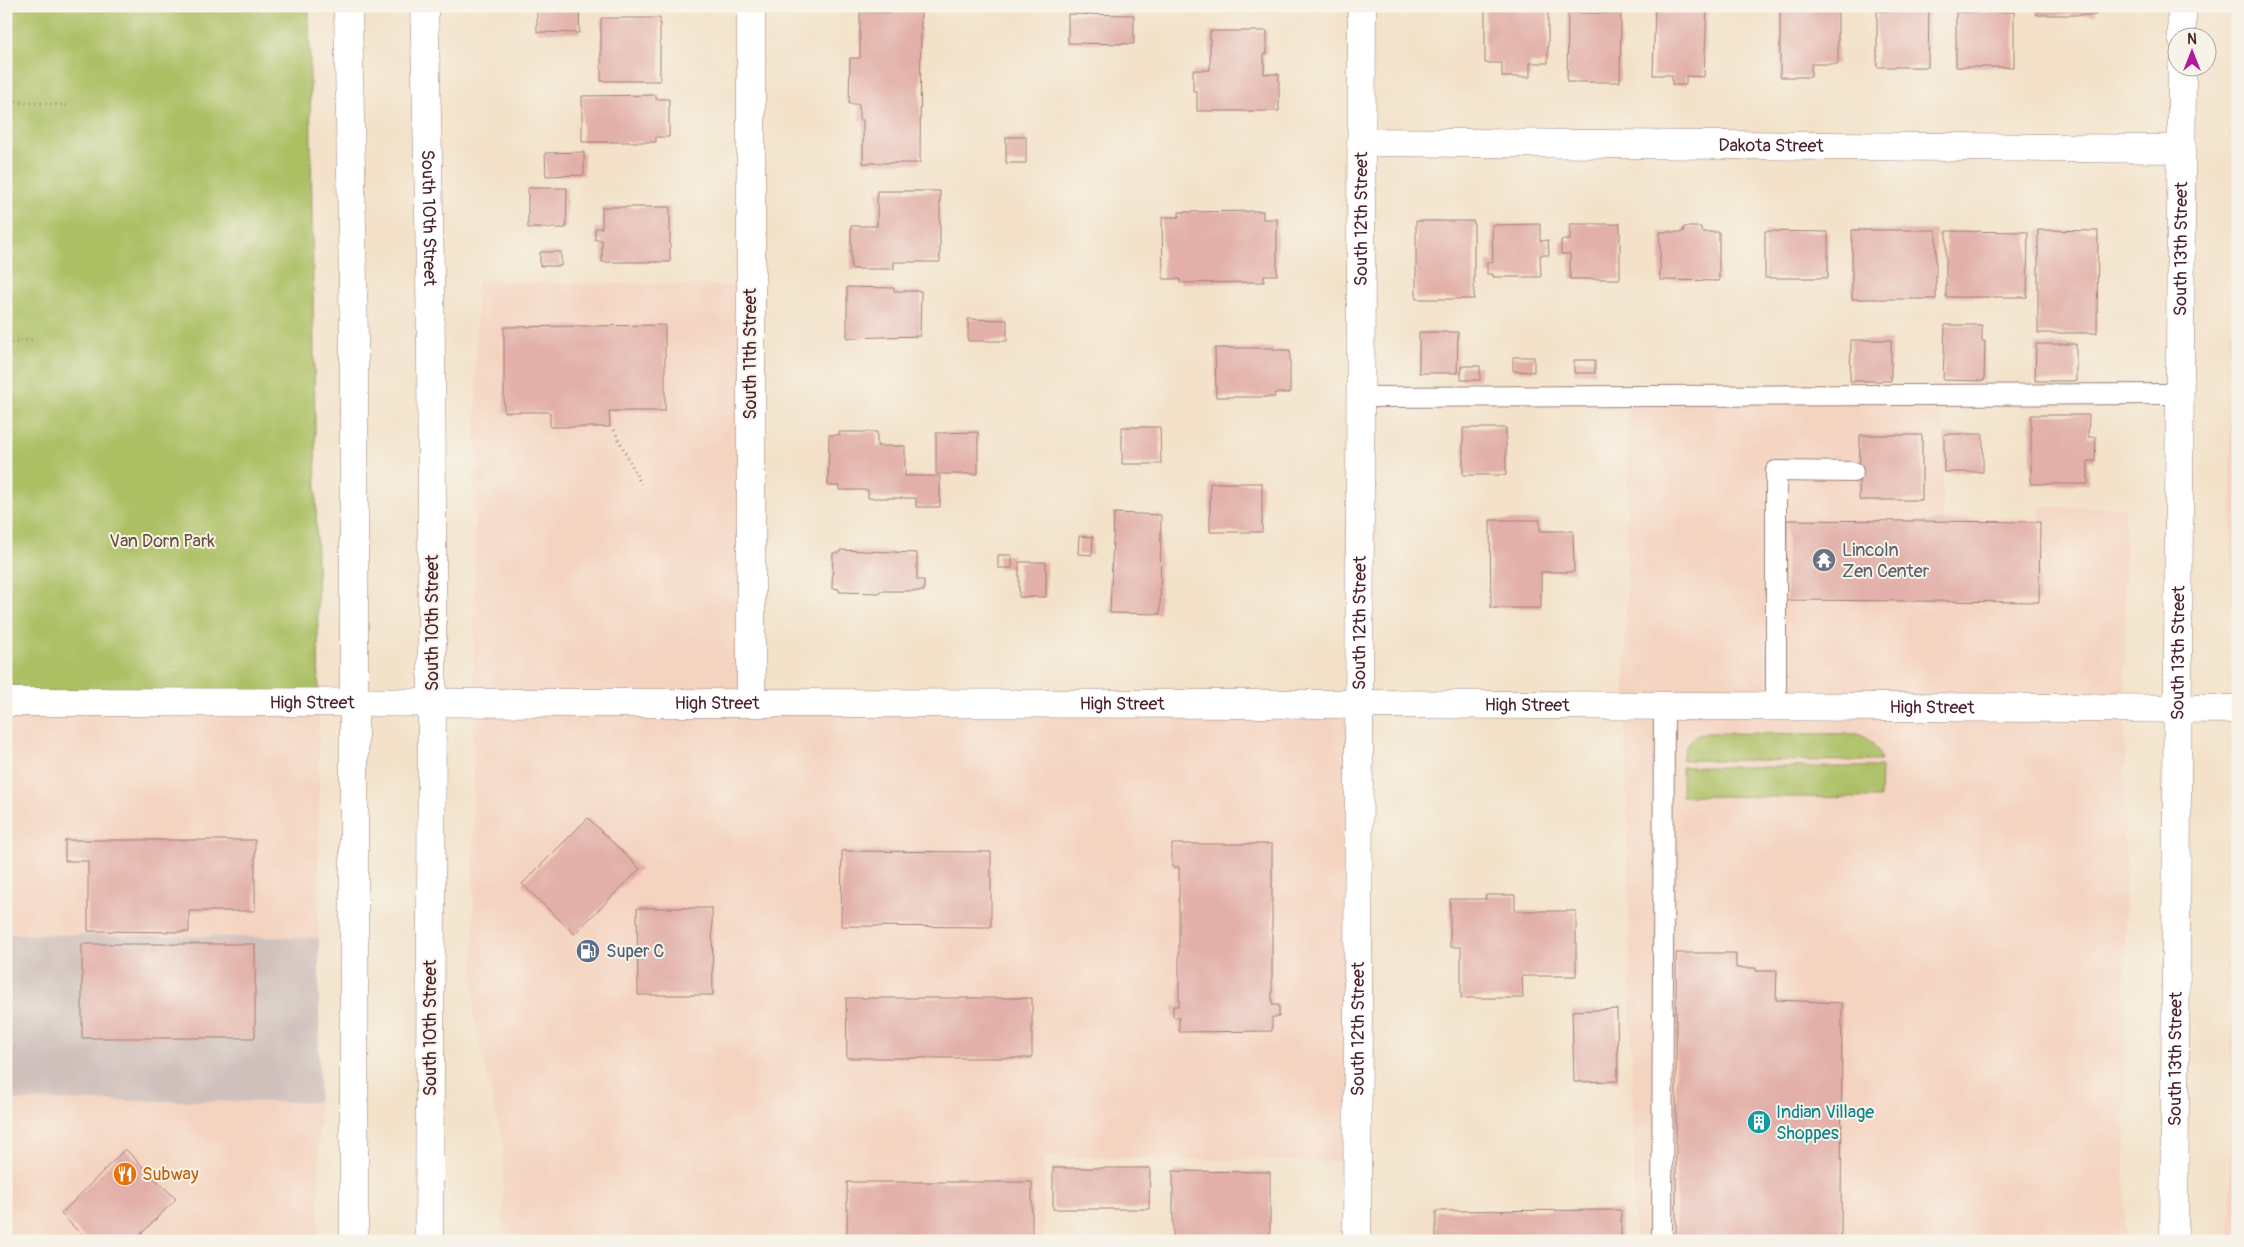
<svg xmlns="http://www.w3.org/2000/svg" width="2244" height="1247" viewBox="0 0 2244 1247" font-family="Pangolin,sans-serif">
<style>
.built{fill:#f4d3c0}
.industrial{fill:#d0c0bc}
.green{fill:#acbf63;stroke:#7b6f47}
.building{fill:#e2b0a9}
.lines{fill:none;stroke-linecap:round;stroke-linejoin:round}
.lane-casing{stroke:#9e807a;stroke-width:22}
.street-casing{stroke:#9e807a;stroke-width:29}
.secondary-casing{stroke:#9e807a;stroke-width:29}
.primary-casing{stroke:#9e807a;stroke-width:29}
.path{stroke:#9e807a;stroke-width:3;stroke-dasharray:1 4;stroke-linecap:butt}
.lane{stroke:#fff;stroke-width:20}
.street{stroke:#fff;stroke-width:28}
.secondary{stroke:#fff;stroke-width:28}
.primary{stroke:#fff;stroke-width:28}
.labels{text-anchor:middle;stroke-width:4;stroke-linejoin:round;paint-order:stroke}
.street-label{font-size:18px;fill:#4a1f2b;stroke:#f7f3e8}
.park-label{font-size:18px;fill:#674f3c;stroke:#f7f3e8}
.worship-label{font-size:18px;fill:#5b616d;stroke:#f7f3e8;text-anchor:start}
.service-label{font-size:18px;fill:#4e5e75;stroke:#f7f3e8;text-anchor:start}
.culture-label{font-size:18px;fill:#0d838f;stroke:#f7f3e8;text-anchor:start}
.food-label{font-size:18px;fill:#c56008;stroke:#f7f3e8;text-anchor:start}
</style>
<rect width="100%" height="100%" fill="#f7f3e8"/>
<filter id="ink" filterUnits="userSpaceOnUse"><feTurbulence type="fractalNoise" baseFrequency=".02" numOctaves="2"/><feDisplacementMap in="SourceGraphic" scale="10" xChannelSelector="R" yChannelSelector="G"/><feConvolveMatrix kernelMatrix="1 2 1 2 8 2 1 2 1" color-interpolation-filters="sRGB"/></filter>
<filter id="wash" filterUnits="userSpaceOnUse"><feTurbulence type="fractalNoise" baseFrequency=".0096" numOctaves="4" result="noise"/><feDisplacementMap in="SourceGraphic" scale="20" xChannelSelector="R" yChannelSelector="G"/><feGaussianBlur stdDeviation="1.12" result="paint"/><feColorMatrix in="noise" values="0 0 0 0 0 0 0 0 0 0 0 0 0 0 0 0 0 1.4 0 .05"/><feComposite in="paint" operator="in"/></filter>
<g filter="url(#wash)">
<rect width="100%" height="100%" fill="#f3e2c9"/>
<path class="built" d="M477,282L750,285L751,702L1358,704L1357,1162L1044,1157V1241H503V1144L474,1020L473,703Z
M2229,332H2238V1241H2230L2234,709Z
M1942,395L1943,517L2039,519L2040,507H2125V1241H1635L1625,706L1628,396Z
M6,702L319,703V938L6,934Z
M6,1100L319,1102V1241H6Z"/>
<path class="industrial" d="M6,934L319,938V1102L6,1100Z"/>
<path class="green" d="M6,6H309L319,703L6,702Z
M1706,733L1858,734C1870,739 1878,747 1881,761L1682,760C1684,745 1691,736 1706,733Z
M1682,767H1881L1880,798L1682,796Z"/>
<g id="blocks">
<path class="building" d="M537,6H580L579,33L537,32Z
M1200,6H1268V8H1200Z
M1485,6H1548V63H1530V77H1502V63H1485Z
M1655,6H1707L1704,77L1686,76V85H1672V75H1653Z
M1780,6H1838V64H1811V77H1780Z
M1902,6H1929L1928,67H1877V11H1902Z
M2037,6H2096V15H2037Z
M860,12L921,13L920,163H863V120H859V104H849L850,58H860Z
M1956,12H2014V67H1956Z
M1568,13H1621L1620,82H1567Z
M1068,14L1134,15V44L1068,43Z
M601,18H660V81H601Z
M1210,31H1267V54H1264V74H1279V111H1197V91H1193V70H1210Z
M656,95V99H669V137H656V142H582V96Z
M1006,137H1026V163H1006Z
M584,152V175L546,176L545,153Z
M528,188H567L566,228H528Z
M877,191H940V262H894V269H851V226H877Z
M602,207H670V262H602V240H595V228H602Z
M1263,211V219H1277V275H1264V282L1180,283V279H1163L1162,217H1179V212Z
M1416,221H1474V299H1416Z
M1540,224V241L1548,240L1549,255H1540L1541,277H1493V274H1487V262H1493L1492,225Z
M1570,224H1620V279H1570V254H1561V240H1570Z
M1684,227H1701V232H1719V281L1660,280V232H1683Z
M1852,230H1936V299H1852Z
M2038,230L2098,231L2097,333H2038Z
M1765,231L1828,232V278H1765Z
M1946,231L2028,232L2027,297H1946Z
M540,252H561V266H540Z
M847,287L894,288V291H921L920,336L847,338Z
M968,319L1007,320V341H968Z
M665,325V411H609L610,427H550V412H504V327Z
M1945,325H1982V341H1985L1984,381L1943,380Z
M1419,332H1458L1457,373H1419Z
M1851,340H1891V381H1850Z
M2036,344H2076V381H2035Z
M1215,348H1274V350H1290V393H1274L1275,397H1216Z
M1513,357H1534V372L1513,371Z
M1574,360H1595V373H1574Z
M1461,366H1480V380H1461Z
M2031,415H2089L2088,437H2096L2095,461H2088V484H2031Z
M1122,427H1160L1161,464H1122Z
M1463,428H1506V475H1463Z
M839,432H877V446H905V476H940V507H916V498H868V490H839V486H828L829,435H839Z
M978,432V474H936V433Z
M1944,434H1983V472H1944Z
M1860,435H1922V500H1859Z
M1210,483H1262V532H1210Z
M1114,513L1161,515L1160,614L1110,613Z
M1490,520H1540V531H1573L1574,572H1541V608H1491Z
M1787,520L2040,522L2039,602L1786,600Z
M1079,536L1093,537L1092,555L1078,554Z
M840,550L917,553V580H924V591H880V593L839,592V589L832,588L833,553H840Z
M998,555H1012V568H998Z
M1019,562H1046V597H1019Z
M588,818L640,869L574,934L522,884Z
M65,840H255V911H189V932L88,931V861H65Z
M1172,844H1272V1005H1279V1017H1272V1031L1179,1032V1017H1173V1006H1179V867H1172Z
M842,851L991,852V927L841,926Z
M1485,895H1515V911H1576V976H1522L1523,998H1461V947H1450V899H1486Z
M637,908H712L713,995H638Z
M82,944H255V1038H82Z
M1676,953H1736V968H1756V971H1777L1776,1000L1842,1003L1841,1241H1676Z
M846,998H1032V1058H847Z
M1617,1009L1618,1081L1574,1082L1572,1011Z
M125,1149L176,1199L134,1241H88L61,1214Z
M1053,1168H1150L1149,1209H1053Z
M1173,1171L1270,1172V1239L1173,1238Z
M847,1182H1032V1241H847Z
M1621,1210V1241H1436V1211Z"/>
</g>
</g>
<g filter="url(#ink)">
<use href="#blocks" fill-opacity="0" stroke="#9e807a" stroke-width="1"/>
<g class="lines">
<g class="lane-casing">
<path id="lane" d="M1359,397L2180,394
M1776,707V471L1853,472
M1662,1241L1664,706"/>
</g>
<g class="street-casing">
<g id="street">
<path id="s1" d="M1361,142L2182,149"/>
<path id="s2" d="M6,702L1358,704L2238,709"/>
<path d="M751,702V6"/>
<path id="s3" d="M1357,1241L1362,6"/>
</g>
</g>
<g class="secondary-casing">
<g id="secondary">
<path d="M2182,6V38"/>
<path id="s4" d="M2174,1241L2182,68"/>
</g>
</g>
<g class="primary-casing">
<g id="primary">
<path d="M348,6L354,340V1241"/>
<path id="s5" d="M424,6C437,417 431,829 429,1241"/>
</g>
</g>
<path class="path" d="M6,99L18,102L67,105
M6,344L33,339
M614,430L641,484"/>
<use href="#lane" class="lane"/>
<use href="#street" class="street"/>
<use href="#secondary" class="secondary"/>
<use href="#primary" class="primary"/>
</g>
</g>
<defs>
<g id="temple-disc" transform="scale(1.25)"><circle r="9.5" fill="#6b7280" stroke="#f7f3e8"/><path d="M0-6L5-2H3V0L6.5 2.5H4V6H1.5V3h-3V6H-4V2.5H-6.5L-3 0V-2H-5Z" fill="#fff"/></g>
<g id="fuel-disc" transform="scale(1.25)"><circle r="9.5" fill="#5c6f8a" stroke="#f7f3e8"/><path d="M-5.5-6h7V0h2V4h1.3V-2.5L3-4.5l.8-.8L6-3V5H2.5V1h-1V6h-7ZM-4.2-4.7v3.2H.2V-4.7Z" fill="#fff"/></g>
<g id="building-disc" transform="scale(1.25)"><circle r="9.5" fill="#0f9aa8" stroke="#f7f3e8"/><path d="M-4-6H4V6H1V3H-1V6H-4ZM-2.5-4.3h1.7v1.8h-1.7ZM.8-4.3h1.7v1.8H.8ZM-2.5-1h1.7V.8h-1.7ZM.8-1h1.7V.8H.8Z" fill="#fff"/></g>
<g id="restaurant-disc" transform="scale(1.25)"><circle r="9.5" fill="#e8710a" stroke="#f7f3e8"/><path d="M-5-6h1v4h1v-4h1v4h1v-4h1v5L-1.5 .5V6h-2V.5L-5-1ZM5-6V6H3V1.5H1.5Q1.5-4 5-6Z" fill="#fff"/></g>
</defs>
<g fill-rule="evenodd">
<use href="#temple-disc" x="1824" y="560"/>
<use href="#fuel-disc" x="588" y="951"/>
<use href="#building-disc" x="1759" y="1122"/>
<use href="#restaurant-disc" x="125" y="1174"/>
</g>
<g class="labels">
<g class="street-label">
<text dy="6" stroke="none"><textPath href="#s1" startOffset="410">Dakota Street</textPath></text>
<text dy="6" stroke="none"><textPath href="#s5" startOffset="212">South 10th Street</textPath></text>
<text dy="6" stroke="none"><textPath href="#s3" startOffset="1022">South 12th Street</textPath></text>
<text dy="6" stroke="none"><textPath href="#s4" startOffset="992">South 13th Street</textPath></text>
<text transform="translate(750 354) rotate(-90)" y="6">South 11th Street</text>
<text transform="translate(432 623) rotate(-90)" y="6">South 10th Street</text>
<text dy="6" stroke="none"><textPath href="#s3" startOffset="618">South 12th Street</textPath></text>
<text dy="6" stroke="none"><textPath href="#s4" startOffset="588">South 13th Street</textPath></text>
<text dy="6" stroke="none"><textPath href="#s2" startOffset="711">High Street</textPath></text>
<text dy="6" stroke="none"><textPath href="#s2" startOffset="306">High Street</textPath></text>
<text dy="6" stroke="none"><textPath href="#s2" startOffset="1116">High Street</textPath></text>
<text dy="6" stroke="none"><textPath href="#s2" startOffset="1521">High Street</textPath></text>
<text dy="6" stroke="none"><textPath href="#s2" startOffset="1926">High Street</textPath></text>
<text transform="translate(430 1028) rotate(-90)" y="6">South 10th Street</text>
<text dy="6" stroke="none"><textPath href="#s3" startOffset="212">South 12th Street</textPath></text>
<text dy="6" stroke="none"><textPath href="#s4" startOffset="182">South 13th Street</textPath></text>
</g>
<g class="park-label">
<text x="162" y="547">Van Dorn Park</text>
</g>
<g class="worship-label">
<text x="1842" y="556">Lincoln<tspan x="1842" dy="21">Zen Center</tspan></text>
</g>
<g class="service-label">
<text x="606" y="957">Super C</text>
</g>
<g class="culture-label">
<text x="1776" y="1118">Indian Village<tspan x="1776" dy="21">Shoppes</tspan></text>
</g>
<g class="food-label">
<text x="142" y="1180">Subway</text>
</g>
</g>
<rect width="2244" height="1247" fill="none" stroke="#f7f3e8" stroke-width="25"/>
<g transform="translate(2192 52)"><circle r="24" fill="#f7f3e8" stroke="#b29e9c"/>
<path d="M0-4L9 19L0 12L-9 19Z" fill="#b5179e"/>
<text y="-8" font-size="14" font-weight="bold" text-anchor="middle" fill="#4a1f2b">N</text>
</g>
</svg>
